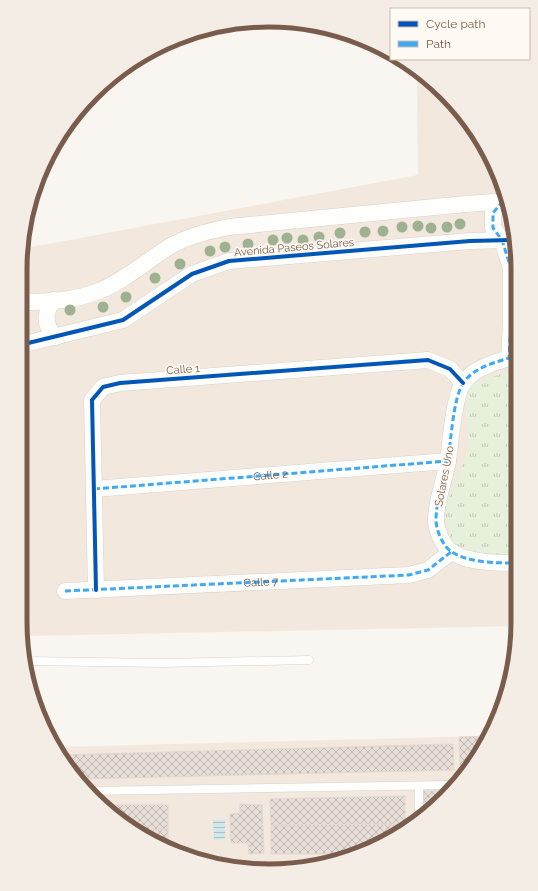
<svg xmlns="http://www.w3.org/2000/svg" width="538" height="891" viewBox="0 0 538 891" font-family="Raleway,sans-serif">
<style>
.residential{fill:#f2e8de}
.park{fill:url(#park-tufts)}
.water{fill:url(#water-rules)}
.building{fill:url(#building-cross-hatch);stroke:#e2d8d2}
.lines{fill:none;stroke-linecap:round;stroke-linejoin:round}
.lane-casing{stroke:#d7d1cb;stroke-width:9}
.street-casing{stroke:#d7d1cb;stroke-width:17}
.lane{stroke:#fefefd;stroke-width:8}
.street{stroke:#fefefd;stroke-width:16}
.quiet{stroke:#3fa9f5;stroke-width:3;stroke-dasharray:6 3;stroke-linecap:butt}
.cycleway-casing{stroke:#fffaf3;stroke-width:6}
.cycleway{stroke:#0057b8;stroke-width:4}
.tree{fill:#9eb190}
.labels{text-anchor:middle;stroke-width:3.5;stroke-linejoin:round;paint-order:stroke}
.street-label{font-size:11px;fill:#7a5c4d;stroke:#fffaf3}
.rim{fill:none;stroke:#7a5c4d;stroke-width:5}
</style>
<defs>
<pattern id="park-tufts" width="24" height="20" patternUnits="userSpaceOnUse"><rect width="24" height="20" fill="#e7f0db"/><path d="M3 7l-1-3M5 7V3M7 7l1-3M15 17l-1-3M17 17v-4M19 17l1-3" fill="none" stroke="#c0c6b4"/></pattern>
<pattern id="water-rules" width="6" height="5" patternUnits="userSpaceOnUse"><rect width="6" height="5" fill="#d0e8ea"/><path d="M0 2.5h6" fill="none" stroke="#aebfc0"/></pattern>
<pattern id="building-cross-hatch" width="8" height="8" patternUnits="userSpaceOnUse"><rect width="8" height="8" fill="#e6ded7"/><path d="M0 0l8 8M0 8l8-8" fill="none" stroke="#bfb7b1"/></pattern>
</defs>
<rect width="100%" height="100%" fill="#f9f5f0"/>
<path class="residential" d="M417,70L456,105L485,145L505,189L517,252V626L28,636L20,522L21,249L418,175Z
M488,736L476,761L420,820L349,858L269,871L189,858L130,829L71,773L57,747Z"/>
<path class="park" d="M504,373L517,374V559L453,546L444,508L469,449L464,387Z"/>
<path class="water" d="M213,820H225V839L214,840Z"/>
<path class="building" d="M488,736L476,761L471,766H460L459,737Z
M453,744L454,770L78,779L71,773L61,755Z
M423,791H446L424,816Z
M405,796V824L271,825L270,799Z
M240,804L262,805L264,853L249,854L248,843H231L230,814L240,813Z
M105,805H168V829L132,830Z
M405,824V828L357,854H271V825Z
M168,829V847L132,830Z"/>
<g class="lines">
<g class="lane-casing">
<path id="lane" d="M26,661L163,663L309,660
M90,791L448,785
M419,820V786"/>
</g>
<g class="street-casing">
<g id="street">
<path d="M503,201L493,213V228L502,240L511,268V322L509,358C493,363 474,368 464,382C453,396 451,442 448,460C445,480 436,499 436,520C436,530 443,547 452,552C469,563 497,563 517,563"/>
<path d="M53,300C44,314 44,326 56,337"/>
<path d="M20,302C46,302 75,301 99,291C124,281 145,262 169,247C187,236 208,231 229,227L466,204L507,201"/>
<path d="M20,345L123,320L192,274L229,261L470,241L515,240"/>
<path id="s1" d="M94,489L448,461"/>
<path d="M96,590L92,400L103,387L120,383L428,360L450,369L463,383"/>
<path id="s2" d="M65,591L409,575L428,570L451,552"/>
</g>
</g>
<use href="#lane" class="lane"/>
<use href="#street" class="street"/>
<path class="quiet" d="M503,201L493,213V228L502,240L511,268V322L509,358C493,363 474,368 464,382C453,396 451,442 448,460C445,480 436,499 436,520C436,530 443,547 452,552C469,563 497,563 517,563
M94,489L448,461
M65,591L409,575L428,570L451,552"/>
<g class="cycleway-casing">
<path id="cycleway" d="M20,345L123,320L192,274L229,261L470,241L515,240
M96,590L92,400L103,387L120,383L428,360L450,369L463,383"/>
</g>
<use href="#cycleway" class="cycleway"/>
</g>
<g class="tree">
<circle cx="460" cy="224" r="5.5"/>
<circle cx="418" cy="226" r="5.5"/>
<circle cx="402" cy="227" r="5.5"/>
<circle cx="447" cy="227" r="5.5"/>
<circle cx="431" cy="228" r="5.5"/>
<circle cx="383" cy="231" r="5.5"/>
<circle cx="365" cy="232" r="5.5"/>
<circle cx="340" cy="233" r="5.5"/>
<circle cx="319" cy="237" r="5.5"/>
<circle cx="287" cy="238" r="5.5"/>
<circle cx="273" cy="240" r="5.5"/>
<circle cx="303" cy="240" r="5.5"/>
<circle cx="248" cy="244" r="5.5"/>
<circle cx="225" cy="247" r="5.5"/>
<circle cx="210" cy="251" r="5.5"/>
<circle cx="180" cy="264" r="5.5"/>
<circle cx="155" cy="278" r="5.5"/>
<circle cx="126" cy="297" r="5.5"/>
<circle cx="103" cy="307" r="5.5"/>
<circle cx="70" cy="310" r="5.5"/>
</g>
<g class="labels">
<g class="street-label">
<text transform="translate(294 247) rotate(-5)" y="4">Avenida Paseos Solares</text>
<text transform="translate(183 369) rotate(-4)" y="4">Calle 1</text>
<text dy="4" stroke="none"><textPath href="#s1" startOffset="177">Calle 2</textPath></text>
<text transform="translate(444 476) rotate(-79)" y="4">Solares Uno</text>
<text dy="4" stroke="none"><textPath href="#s2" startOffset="196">Calle 7</textPath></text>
</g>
</g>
<path d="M0 0H538V891H0ZM269 27H269A242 242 0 0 1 511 269V622A242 242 0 0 1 269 864H269A242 242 0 0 1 27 622V269A242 242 0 0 1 269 27Z" fill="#f4ede6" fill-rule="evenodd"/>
<path class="rim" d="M269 27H269A242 242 0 0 1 511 269V622A242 242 0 0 1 269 864H269A242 242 0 0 1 27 622V269A242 242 0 0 1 269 27Z"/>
<rect x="390" y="8" width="140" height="52" fill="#fffaf3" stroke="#cabbb1"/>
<rect x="398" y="21" width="20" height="6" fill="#0057b8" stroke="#cabbb1"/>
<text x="426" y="28" font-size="12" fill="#7a5c4d">Cycle path</text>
<rect x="398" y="41" width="20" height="6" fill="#3fa9f5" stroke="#cabbb1"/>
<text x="426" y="48" font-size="12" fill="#7a5c4d">Path</text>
</svg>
